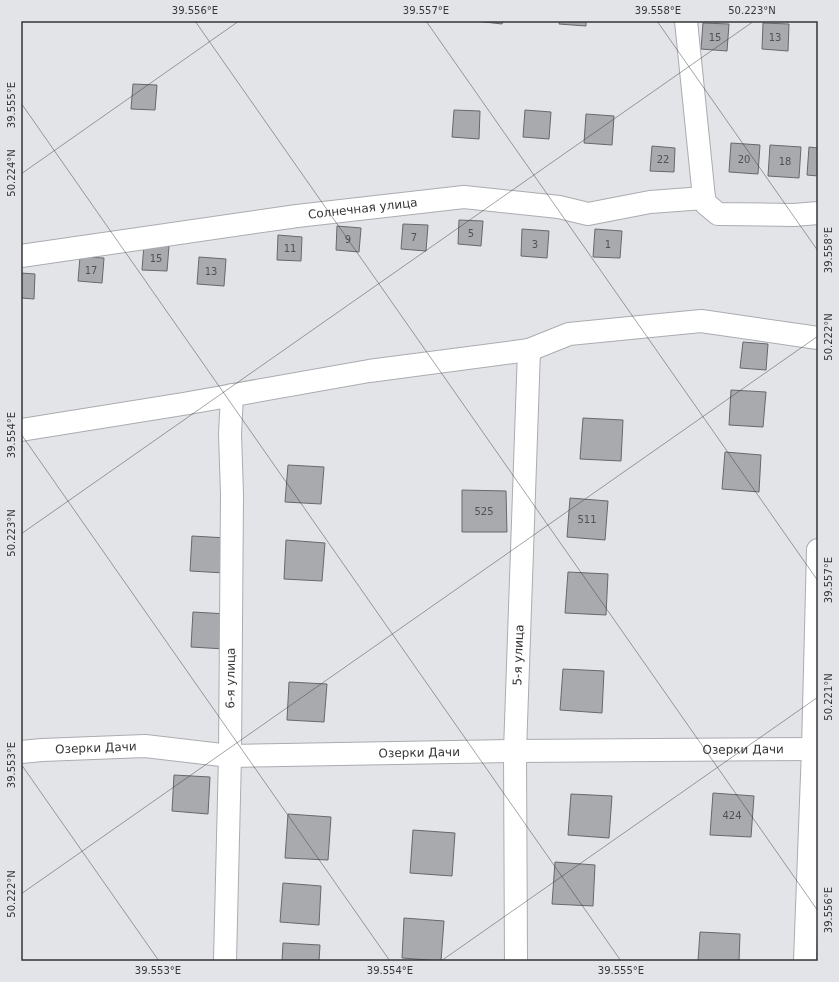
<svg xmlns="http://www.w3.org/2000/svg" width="839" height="982" viewBox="0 0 839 982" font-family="'DejaVu Sans',sans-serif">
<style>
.building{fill:#a9aaae;stroke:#66686b}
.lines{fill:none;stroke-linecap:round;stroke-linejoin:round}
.minor-casing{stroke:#aaacb0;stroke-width:24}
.minor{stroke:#fff;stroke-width:22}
.ticks{fill:none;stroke:#343536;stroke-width:1;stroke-opacity:0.45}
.labels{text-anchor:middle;stroke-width:3;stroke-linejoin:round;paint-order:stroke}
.number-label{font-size:10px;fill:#515254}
.street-label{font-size:12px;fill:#343536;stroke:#e2e4e8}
.neatline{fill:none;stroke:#343536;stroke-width:1.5}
.ticks-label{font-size:10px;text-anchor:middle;fill:#343536}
</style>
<rect width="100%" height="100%" fill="#e2e4e8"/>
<path class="building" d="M476,21H503L502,24Z
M560,21H586V26L559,24Z
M703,23L729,24L727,51L701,49Z
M763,23L789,24L788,51L762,49Z
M133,84L157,85L155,110L131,109Z
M454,110L480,111L479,139L452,137Z
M525,110L551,112L549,139L523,137Z
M586,114L614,116L612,145L584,143Z
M731,143L760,145L758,174L729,172Z
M770,145L801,147L799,178L768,176Z
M652,146L675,148L674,172L650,171Z
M809,147L818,148V176L807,175Z
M459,220L483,221L481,246L458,244Z
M403,224L428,225L426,251L401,249Z
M337,226L361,228L359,252L336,250Z
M522,229L549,231L547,258L521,256Z
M595,229L622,231L620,258L593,257Z
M278,235L302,237L301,261L277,260Z
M144,244L169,246L167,271L142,270Z
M80,257L104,258L102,283L78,281Z
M199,257L226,259L224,286L197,284Z
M21,273L35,274L34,299L21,298Z
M743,342L768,344L766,370L740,368Z
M731,390L766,392L763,427L729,425Z
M583,418L623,420L621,461L580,459Z
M725,452L761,455L759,492L722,489Z
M288,465L324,467L321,504L285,502Z
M462,490L506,491L507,532H462Z
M570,498L608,501L605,540L567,537Z
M192,536L227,538L225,573L190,571Z
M286,540L325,543L322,581L284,579Z
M568,572L608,574L606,615L565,613Z
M193,612L227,614L225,649L191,647Z
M563,669L604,671L602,713L560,710Z
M289,682L327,684L324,722L287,720Z
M174,775L210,777L208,814L172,811Z
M713,793L754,796L751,837L710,835Z
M571,794L612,796L609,838L568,835Z
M288,814L331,817L328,860L285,858Z
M413,830L455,833L452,876L410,873Z
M555,862L595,865L593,906L552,904Z
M283,883L321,886L319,925L280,922Z
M404,918L444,921L441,961L402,958Z
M700,932L740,934L739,961H698Z
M283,943L320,945L319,961H282Z"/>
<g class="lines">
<g class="minor-casing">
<g id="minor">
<path d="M686,21L704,198L706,204L718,214L794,215L818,213"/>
<path id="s1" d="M21,256L297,216L464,197L559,207L588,214L650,202L704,198"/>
<path d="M21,430L183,404L369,371L529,350L569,334L701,321L818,338"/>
<path id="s2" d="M21,752L42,750L145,746L230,756L515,751L818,749"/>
<path id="s3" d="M225,961L230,756L232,494L230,434L232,395"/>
<path id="s4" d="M516,961L515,751L529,350"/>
<path d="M805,961L813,749L818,550"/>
</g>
</g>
<use href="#minor" class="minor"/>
</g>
<path class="ticks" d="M195,21L818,911M426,21L818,581M657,21L818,251M21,103L621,961M21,174L239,21M21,434L390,961M21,534L754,21M21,764L159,961M21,894L818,336M441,961L818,697"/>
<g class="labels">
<g class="number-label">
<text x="715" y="41">15</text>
<text x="775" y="41">13</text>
<text x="663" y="163">22</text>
<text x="744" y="163">20</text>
<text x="785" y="165">18</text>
<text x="471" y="237">5</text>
<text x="414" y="241">7</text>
<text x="348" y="243">9</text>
<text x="535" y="248">3</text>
<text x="608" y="248">1</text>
<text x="290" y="252">11</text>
<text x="156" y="262">15</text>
<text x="91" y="274">17</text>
<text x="211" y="275">13</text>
<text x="484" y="515">525</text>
<text x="587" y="523">511</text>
<text x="732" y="819">424</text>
</g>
<g class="street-label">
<text dy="4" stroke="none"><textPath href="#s1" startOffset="345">Солнечная улица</textPath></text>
<text dy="4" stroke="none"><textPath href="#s4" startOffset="306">5-я улица</textPath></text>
<text dy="4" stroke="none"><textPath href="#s3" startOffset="283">6-я улица</textPath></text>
<text dy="4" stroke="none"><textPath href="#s2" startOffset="75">Озерки Дачи</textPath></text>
<text dy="4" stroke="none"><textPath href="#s2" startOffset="723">Озерки Дачи</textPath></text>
<text dy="4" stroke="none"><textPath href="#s2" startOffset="399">Озерки Дачи</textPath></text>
</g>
</g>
<rect width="839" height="982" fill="none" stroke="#e2e4e8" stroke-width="44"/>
<rect x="22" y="22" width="795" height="938" class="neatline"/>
<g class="ticks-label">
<text x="195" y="14">39.556°E</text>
<text x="426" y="14">39.557°E</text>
<text x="658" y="14">39.558°E</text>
<text x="752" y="14">50.223°N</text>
<text transform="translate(11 105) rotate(-90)" y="4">39.555°E</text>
<text transform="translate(11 173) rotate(-90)" y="4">50.224°N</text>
<text transform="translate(828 250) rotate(-90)" y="4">39.558°E</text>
<text transform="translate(828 337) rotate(-90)" y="4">50.222°N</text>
<text transform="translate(11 435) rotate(-90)" y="4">39.554°E</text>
<text transform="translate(11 533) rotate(-90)" y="4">50.223°N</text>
<text transform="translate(828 580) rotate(-90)" y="4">39.557°E</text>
<text transform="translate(828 697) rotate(-90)" y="4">50.221°N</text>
<text transform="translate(11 765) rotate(-90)" y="4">39.553°E</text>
<text transform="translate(11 894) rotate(-90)" y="4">50.222°N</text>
<text transform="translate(828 910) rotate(-90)" y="4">39.556°E</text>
<text x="158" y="974">39.553°E</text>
<text x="390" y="974">39.554°E</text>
<text x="621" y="974">39.555°E</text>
</g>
</svg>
